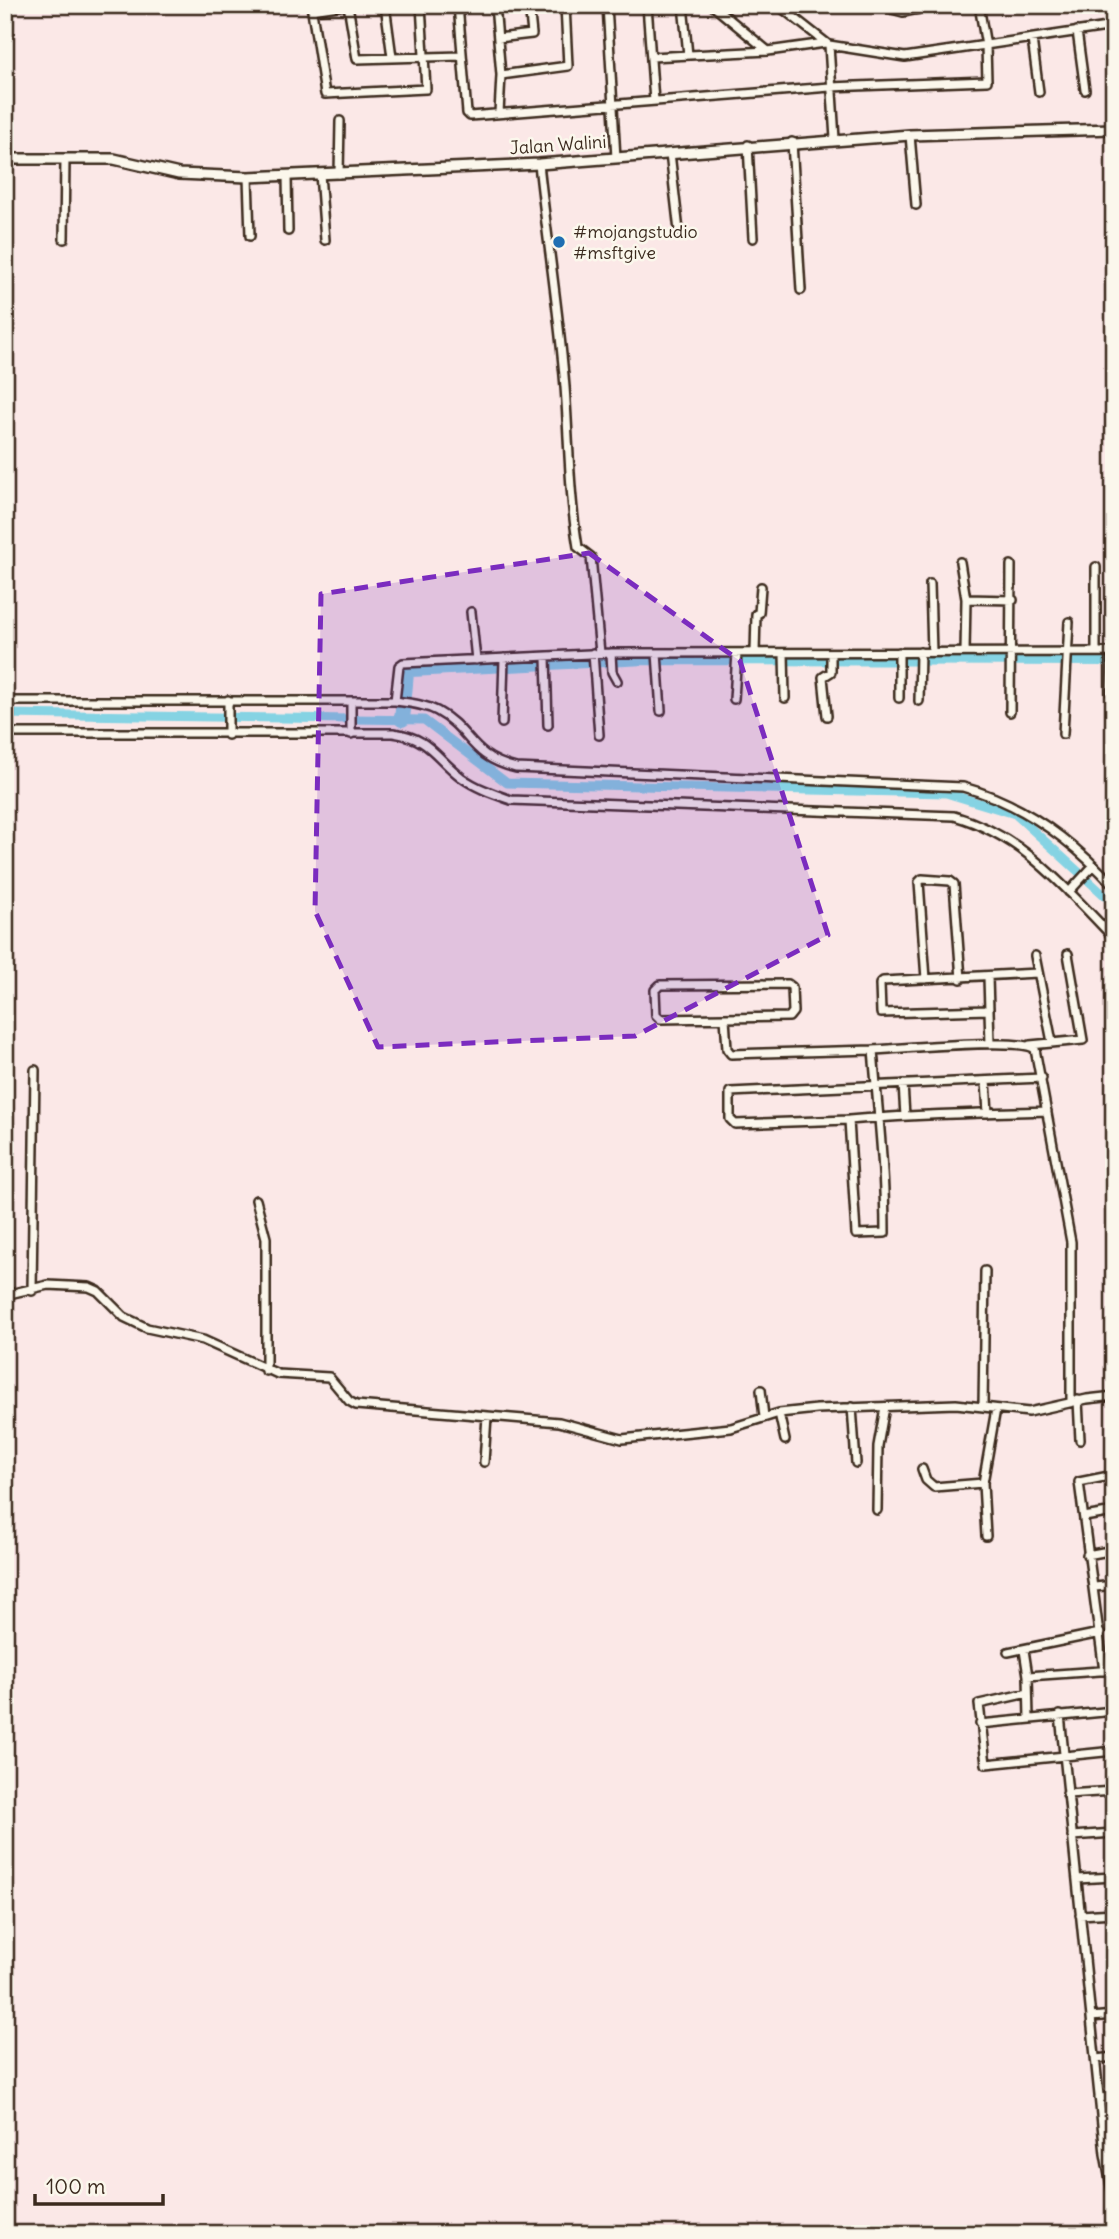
<svg xmlns="http://www.w3.org/2000/svg" width="1119" height="2239" viewBox="0 0 1119 2239" font-family="Delius,sans-serif">
<style>
.lines{fill:none;stroke-linecap:round;stroke-linejoin:round}
.canal{stroke:#85d3e3;stroke-width:9}
.river{stroke:#85d3e3;stroke-width:16}
.minor-casing{stroke:#3b2a1e;stroke-width:12}
.tertiary-casing{stroke:#3b2a1e;stroke-width:14}
.minor{stroke:#fbf7ec;stroke-width:7}
.tertiary{stroke:#fbf7ec;stroke-width:9}
.marked{fill:#7b2cbf;fill-opacity:0.2;stroke:#7b2cbf;stroke-width:5;stroke-dasharray:14 9;stroke-linejoin:round}
.poi-dot{fill:#1f6fb2;stroke:#fbf7ec;stroke-width:2.5}
.labels{text-anchor:middle;stroke-width:5;stroke-linejoin:round;paint-order:stroke}
.street-label{font-size:18px;fill:#3b2a1e;stroke:#fbf7ec}
.poi-label{font-size:18px;fill:#3b2a1e;stroke:#fbf7ec;text-anchor:start}
</style>
<rect width="100%" height="100%" fill="#fbe8e7"/>
<filter id="ink" filterUnits="userSpaceOnUse"><feTurbulence type="fractalNoise" baseFrequency=".0143" numOctaves="2"/><feDisplacementMap in="SourceGraphic" scale="14" xChannelSelector="R" yChannelSelector="G"/><feConvolveMatrix kernelMatrix="1 2 1 2 8 2 1 2 1" color-interpolation-filters="sRGB"/></filter>
<g filter="url(#ink)">
<g class="lines">
<path class="canal" d="M5,714L424,720L507,783L946,793L1015,814L1114,904"/>
<path class="river" d="M404,695L406,673L411,669L645,657L1114,658
M402,719L403,710"/>
<g class="minor-casing">
<path id="minor" d="M311,5L325,94L426,89L421,5
M348,5L357,59L461,56
M385,5L392,57
M458,5L467,113L470,116L830,87L987,81L986,46L979,5
M495,5L501,75L499,113
M607,5L616,158
M647,5L654,101
M683,5L688,55
M712,5L768,51
M778,5L829,45L905,57L1114,26
M877,5L903,12L939,5
M312,10L345,5
M1077,31L1085,90
M498,38L532,34L529,5
M1032,39L1039,92
M829,45L835,139
M651,57L768,51L825,43
M501,75L568,66L565,5
M910,135L916,205
M792,142L801,290
M748,145L753,238
M670,153L679,231
M539,164C547,238 559,313 565,387C569,440 569,494 578,547L591,557L600,653
M320,174L325,240
M339,174L340,121
M287,176L288,231
M248,177L250,236
M64,239L65,159
M960,562L966,599L965,652
M930,584L932,652
M966,599L1013,600
M471,612L476,660
M1096,651V567
M899,652V698
M593,653L599,735
M611,653L612,672L617,681
M657,653L661,711
M755,653L756,614L759,613L761,587
M784,653L785,698
M546,657L548,725
M1111,694L1112,652
M734,699L737,653
M5,701H395C409,703 424,704 437,711C472,730 468,756 516,768L963,787C1023,803 1072,840 1114,886
M395,701L399,666L403,663L611,653L1114,652
M919,701L920,652
M351,702V734
M1010,712L1011,565
M827,716L823,677L831,672V653
M502,723L504,658
M5,733H393C430,738 434,756 461,777C476,788 494,794 511,800L954,816C1024,836 1065,888 1114,938
M1063,734L1069,622
M228,735V700
M1069,892L1093,866
M1035,956L1052,1042
M988,977L990,1044
M926,979L919,882L922,879L950,881L954,884L961,979
M788,984L792,987L793,1012L789,1017L660,1019L656,1015L655,990L660,985Z
M989,1010L881,1013L880,984L883,981L1038,973
M725,1018L727,1049L731,1054L873,1050C878,1111 885,1171 885,1233L856,1234L849,1120C915,1114 981,1113 1047,1111
M1030,1045L1083,1040L1068,954
M873,1050C899,1049 1020,1037 1035,1049L1071,1242V1402
M986,1081L988,1113
M903,1084L905,1116
M849,1120L735,1124L730,1119V1092L1042,1078
M256,1200L266,1238V1371
M32,1291L35,1070
M5,1295L48,1285L89,1287L98,1291L124,1317L147,1328L203,1340L278,1374L329,1377L349,1401L356,1405L559,1422L622,1439L731,1428L779,1413L817,1409L956,1404L1029,1412L1087,1399L1114,1396
M761,1390L764,1417
M1078,1400L1080,1440
M983,1406L985,1271
M852,1407L856,1463
M779,1413L785,1440
M484,1462L487,1416
M922,1469L926,1480L934,1487L983,1483
M877,1510L878,1446L885,1407
M1084,1517L1114,1512
M986,1536L983,1483L996,1409
M1087,1555L1114,1550
M1095,1587L1114,1585
M1024,1650L1028,1676L1029,1719
M1008,1652L1100,1633
M1104,1671L1079,1482L1114,1475
M1028,1676L1114,1670
M1028,1693L979,1704L986,1764L1114,1751
M1060,1715L1105,2154L1114,2202
M980,1724L1114,1711
M1067,1794L1114,1791
M1072,1836L1114,1833
M1077,1879L1114,1877
M1080,1915L1114,1913
M1091,2017L1114,2015
M1096,2059L1114,2057
M1099,2098L1114,2097
M1103,2135H1114"/>
</g>
<g class="tertiary-casing">
<path id="tertiary" d="M5,159H114L179,174L248,177L539,164L910,135L1114,129"/>
</g>
<use href="#minor" class="minor"/>
<use href="#tertiary" class="tertiary"/>
</g>
</g>
<path class="marked" d="M589,553L740,661L828,935L635,1036L378,1047L315,911L321,594Z"/>
<circle class="poi-dot" cx="559" cy="242" r="7"/>
<g class="labels">
<g class="street-label">
<text transform="translate(558 145) rotate(-4)" y="6">Jalan Walini</text>
</g>
<g class="poi-label">
<text x="573" y="238">#mojangstudio<tspan x="573" dy="21">#msftgive</tspan></text>
</g>
</g>
<rect width="1119" height="2239" fill="none" stroke="#fbf7ec" stroke-width="28"/>
<rect x="14" y="14" width="1091" height="2211" fill="none" stroke="#3b2a1e" stroke-width="2.5" filter="url(#ink)"/>
<path d="M35 2194v10h128v-10" fill="none" stroke="#3b2a1e" stroke-width="3.5"/>
<text x="46" y="2194" font-size="21" fill="#3b2a1e" stroke="#fbf7ec" stroke-width="5" paint-order="stroke">100 m</text>
</svg>
